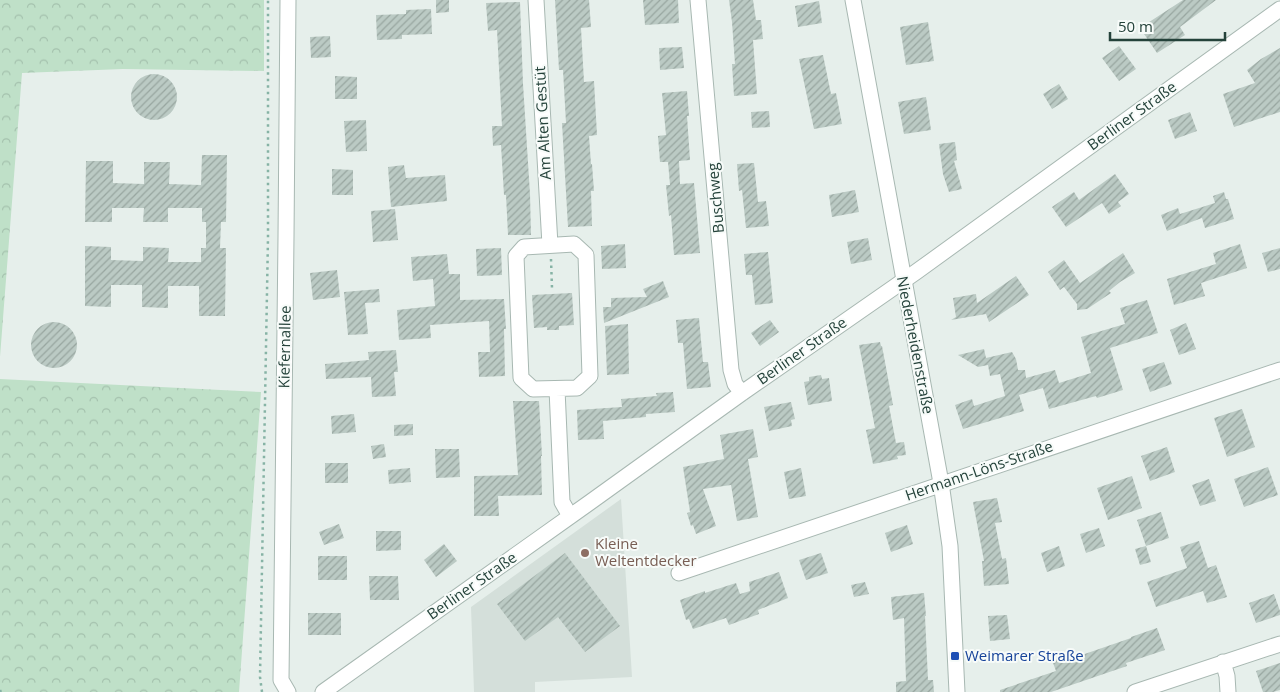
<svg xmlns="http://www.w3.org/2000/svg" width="1280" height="692" viewBox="0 0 1280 692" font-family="'Open Sans',sans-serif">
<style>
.built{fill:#d4dfda}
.forest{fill:url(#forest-crowns)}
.building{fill:url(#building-hatch)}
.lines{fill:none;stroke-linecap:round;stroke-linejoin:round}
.minor-casing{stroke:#a8b8b2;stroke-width:17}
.tertiary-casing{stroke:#a8b8b2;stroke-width:17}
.path{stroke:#86b3a5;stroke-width:2.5;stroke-dasharray:2.5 4;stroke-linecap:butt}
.minor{stroke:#fff;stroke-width:15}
.tertiary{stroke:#fff;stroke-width:15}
.education-dot{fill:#8d6e63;stroke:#f7fbf9;stroke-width:2}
.transit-dot{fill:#1a4fb4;stroke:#f7fbf9;stroke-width:2}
.labels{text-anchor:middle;stroke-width:4;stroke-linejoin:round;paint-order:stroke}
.street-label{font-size:15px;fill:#24423a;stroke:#f7fbf9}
.education-label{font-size:15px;fill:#785e54;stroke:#f7fbf9;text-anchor:start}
.transit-label{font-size:15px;fill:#164399;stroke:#f7fbf9;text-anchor:start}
</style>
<defs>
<pattern id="forest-crowns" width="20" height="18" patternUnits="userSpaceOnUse" patternTransform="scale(1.25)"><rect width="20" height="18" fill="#bfe0c8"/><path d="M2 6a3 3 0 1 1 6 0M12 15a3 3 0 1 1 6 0" fill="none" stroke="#a4c1ad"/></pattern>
<pattern id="building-hatch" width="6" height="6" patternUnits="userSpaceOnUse" patternTransform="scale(1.25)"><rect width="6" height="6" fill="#bbcac4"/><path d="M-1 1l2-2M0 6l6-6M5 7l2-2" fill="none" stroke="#98a6a0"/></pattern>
</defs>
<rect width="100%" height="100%" fill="#e6efeb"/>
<path class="built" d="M621,499L632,677L535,682V692H474L471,607Z"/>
<path class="forest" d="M0,0H264V71L123,69L22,73L0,357Z
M0,379L261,392L239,692H0Z"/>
<path class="building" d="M436,0H449V12L436,13Z
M555,0H589L591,27L581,28L584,82L594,81L597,135L589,136L591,164H592L594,191H591L592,226L568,227L562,123H566L563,70H559Z
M643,0H678L679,23L645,25Z
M729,0H753L756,20H761L763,39L753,40L757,94L734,96L732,64H735L732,22Z
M1183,0H1216L1180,27L1185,35L1157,53L1140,28Z
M819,1L822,23L798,27L795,6Z
M520,2L523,84L530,194L531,235H508L506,195H504L501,145L493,146L492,126H502L497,30L488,31L486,3Z
M431,9L432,34L402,35V39L377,40L376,15L406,14V10Z
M928,22L934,61L906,65L900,27Z
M330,36L331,57L311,58L310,37Z
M1119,46L1136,69L1119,81L1102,58Z
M682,47L684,68L660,70L659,48Z
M1280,48V112L1234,127L1223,94L1255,83L1247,70L1261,59Z
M823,55L831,94L836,93L842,124L814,129L799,59Z
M131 97a23 23 0 1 1 46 0a23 23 0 1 1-46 0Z
M335,76L357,77V99H335Z
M1059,84L1068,99L1052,109L1043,94Z
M687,91L689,116H687L690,160L679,161L680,184L694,183L700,253L674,255L671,215L669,216L666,185H670L668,162H660L658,136L666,135L662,93Z
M926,97L931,130L904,134L898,102Z
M769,111L770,127L752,128L751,112Z
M1190,112L1197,131L1175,139L1168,120Z
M366,120L367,151L346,152L344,121Z
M955,142L957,160L954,161L962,189L949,192L943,174L939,144Z
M202,155H227L226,222H221L220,248H226L225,316H199V286H168V308L142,307V285H111V307L85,306V246L111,247V260L143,261V247L169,248L168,262H201V248H206V222H202V208H168V222H143L144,208H112V222H85L86,161H113V183L144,184V162H170L169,184L201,185Z
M754,163L758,202L766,201L769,226L746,228L742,190L739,191L737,164Z
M404,165L406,178L445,175L447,201L391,207L388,167Z
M332,169L353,170V195H332Z
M1115,174L1129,194L1118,202L1121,206L1109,214L1102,203L1066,227L1052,207L1074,192L1079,200Z
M855,190L859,212L832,217L829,195Z
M1224,192L1226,199H1228L1234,219L1205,228L1202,218L1167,231L1161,215L1178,208L1180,214L1215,203L1213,196Z
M395,209L398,240L373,242L371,211Z
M868,238L872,260L851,264L847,242Z
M625,244L626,268L602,269L601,246Z
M1240,244L1247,268L1201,283L1205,296L1174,305L1167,279L1216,264L1213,253Z
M501,248L502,275L477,276L476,249Z
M1280,248V269L1268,272L1262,253Z
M768,252L773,303L755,305L752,275H746L744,254Z
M1123,253L1135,273L1120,282L1109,291L1111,293L1087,309L1077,310V304L1064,287L1060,290L1048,272L1064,260L1080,283Z
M447,254L449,274H460V300L504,299L506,329H504L505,376L479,377L478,352H490L489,321L430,325L431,338L399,340L397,310L435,306L433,279L413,281L411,257Z
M337,270L340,297L313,300L310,273Z
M1016,276L1029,295L989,322L986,314L951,320L956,317L953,298L976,294L977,303Z
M663,281L669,297L604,323L603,307H611V298L647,297L643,289Z
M379,289L380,302L365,303L368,334L348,335L344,292Z
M572,293L574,325L559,326V330H547V327L534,328L532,295Z
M1147,300L1158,333L1110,348L1123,390L1097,398L1096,396L1049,409L1043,388L1019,395L1024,411L963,429L955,405L972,399L974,406L1005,396L1000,374L990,376L988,365L978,367L958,355L984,349L986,358L1012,352L1016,359L1018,370H1025L1026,378L1055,370L1059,383L1091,373L1081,337L1125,324L1120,308Z
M699,318L703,362H708L711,387L687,389L683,343H678L676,320Z
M770,320L779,332L760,346L751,333Z
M31 345a23 23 0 1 1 46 0a23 23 0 1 1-46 0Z
M1186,323L1196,349L1179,355L1170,330Z
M628,324L629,374L607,375L605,326Z
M880,342L881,346H882L893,405L889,406L896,443L904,442L906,455L897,456L898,459L873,464L866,430L875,428L859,345Z
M396,350L398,372H394L396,396L372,397L371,377L326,379L325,364L369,360L368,352Z
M1164,362L1172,384L1150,392L1142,369Z
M821,375L822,379L829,378L832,401L808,405L804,382L809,381V377Z
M673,392L675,412L646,414V417L603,421L604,439L578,440L577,410L622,407L621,399L657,396L656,393Z
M513,401H539L542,456H541L542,495L498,496L499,516H474V476L518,475Z
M791,402L795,419L791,420L792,426L769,431L764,407Z
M1242,409L1255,447L1227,457L1214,418Z
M354,414L356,432L332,434L331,416Z
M413,424V435L394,436V425Z
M753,429L758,457L748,459L758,517L737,521L731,485L703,489L716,526L696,534L693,525L691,526L687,513L690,512L683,467L724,459L720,435Z
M384,444L386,457L373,459L371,446Z
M1167,447L1175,472L1150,481L1141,456Z
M435,449H459L460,477L436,478Z
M325,463H348V483H325Z
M1268,467L1278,495L1244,507L1234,479Z
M410,468L411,482L389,484L388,470Z
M801,468L806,496L789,499L784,472Z
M1132,476L1142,508L1108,520L1097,488Z
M1209,479L1216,501L1200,506L1192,485Z
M997,498L1002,522L995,523L1002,559L1006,558L1009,584L984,586L982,561H984L973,502Z
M1161,512L1169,538L1146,546L1137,520Z
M339,524L344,538L324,545L319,532Z
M907,525L913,544L891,552L885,533Z
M1099,528L1105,546L1086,553L1080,534Z
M376,531H401V550L376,551Z
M1199,541L1208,568L1216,565L1227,597L1207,603L1203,591L1156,607L1147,582L1187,568L1180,547Z
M444,544L457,561L436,577L424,560Z
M1059,546L1065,566L1047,572L1041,553Z
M1146,546L1151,562L1140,565L1135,549Z
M565,553L620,626L585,652L558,617L525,641L497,604Z
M821,553L828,573L806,580L799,560Z
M318,556H347V580H318Z
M779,572L788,598L758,610L759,614L729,625L726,618L693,629L689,619L686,620L680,600L705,591V593L736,583L740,594L750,591L749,582Z
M369,576H398L399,600H370Z
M865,582L869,594L854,597L851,585Z
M924,593L926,616H925L928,680H933L934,692H896V682L906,681L904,618L893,620L891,597Z
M1274,594L1280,611V615L1256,623L1249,603Z
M308,613H341V635H308Z
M1007,615L1010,639L990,641L988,616Z
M1157,628L1165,650L1126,663L1127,666L1051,692H1000V690L1056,671L1052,660L1075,652L1076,657L1131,638V637Z
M1280,663V690L1273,692H1263L1256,671Z"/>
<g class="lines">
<g class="minor-casing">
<path id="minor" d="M536,0L550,245
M698,0L731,370L735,384L742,393
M574,244L586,255L590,376L577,388L533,389L521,378L516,256L524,247Z
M557,389L562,502L570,516
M679,573L1280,370
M1223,662L1227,676L1228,692
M288,692L281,680L286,237L288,0
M323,692L589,503L742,393L916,272L1280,9
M1135,692L1280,644"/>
</g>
<g class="tertiary-casing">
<path id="tertiary" d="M853,0L941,483L950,546L957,692"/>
</g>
<path class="path" d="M551,259L552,288
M0,690L1,692
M262,692L260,677L268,237V0"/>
<use href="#minor" class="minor"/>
<use href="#tertiary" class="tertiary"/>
</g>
<circle class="education-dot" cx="585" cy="553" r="5"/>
<rect class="transit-dot" x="950" y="651" width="10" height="10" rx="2.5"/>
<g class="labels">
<g class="street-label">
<text transform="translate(1132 116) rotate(-36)" y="5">Berliner Straße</text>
<text transform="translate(543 123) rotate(-93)" y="5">Am Alten Gestüt</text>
<text transform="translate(716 198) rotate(-95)" y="5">Buschweg</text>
<text transform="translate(915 345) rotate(79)" y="5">Niederheidenstraße</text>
<text transform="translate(285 347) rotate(-89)" y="5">Kiefernallee</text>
<text transform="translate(802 351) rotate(-35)" y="5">Berliner Straße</text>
<text transform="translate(979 471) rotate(-19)" y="5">Hermann-Löns-Straße</text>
<text transform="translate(472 586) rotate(-35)" y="5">Berliner Straße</text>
</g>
<g class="education-label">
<text x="595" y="549">Kleine<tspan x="595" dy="17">Weltentdecker</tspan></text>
</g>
<g class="transit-label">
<text x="965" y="661">Weimarer Straße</text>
</g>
</g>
<path d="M1110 32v8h115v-8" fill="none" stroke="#24423a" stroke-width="2.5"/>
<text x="1118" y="32" font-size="15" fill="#24423a" stroke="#f7fbf9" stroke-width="4" paint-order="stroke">50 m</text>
</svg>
